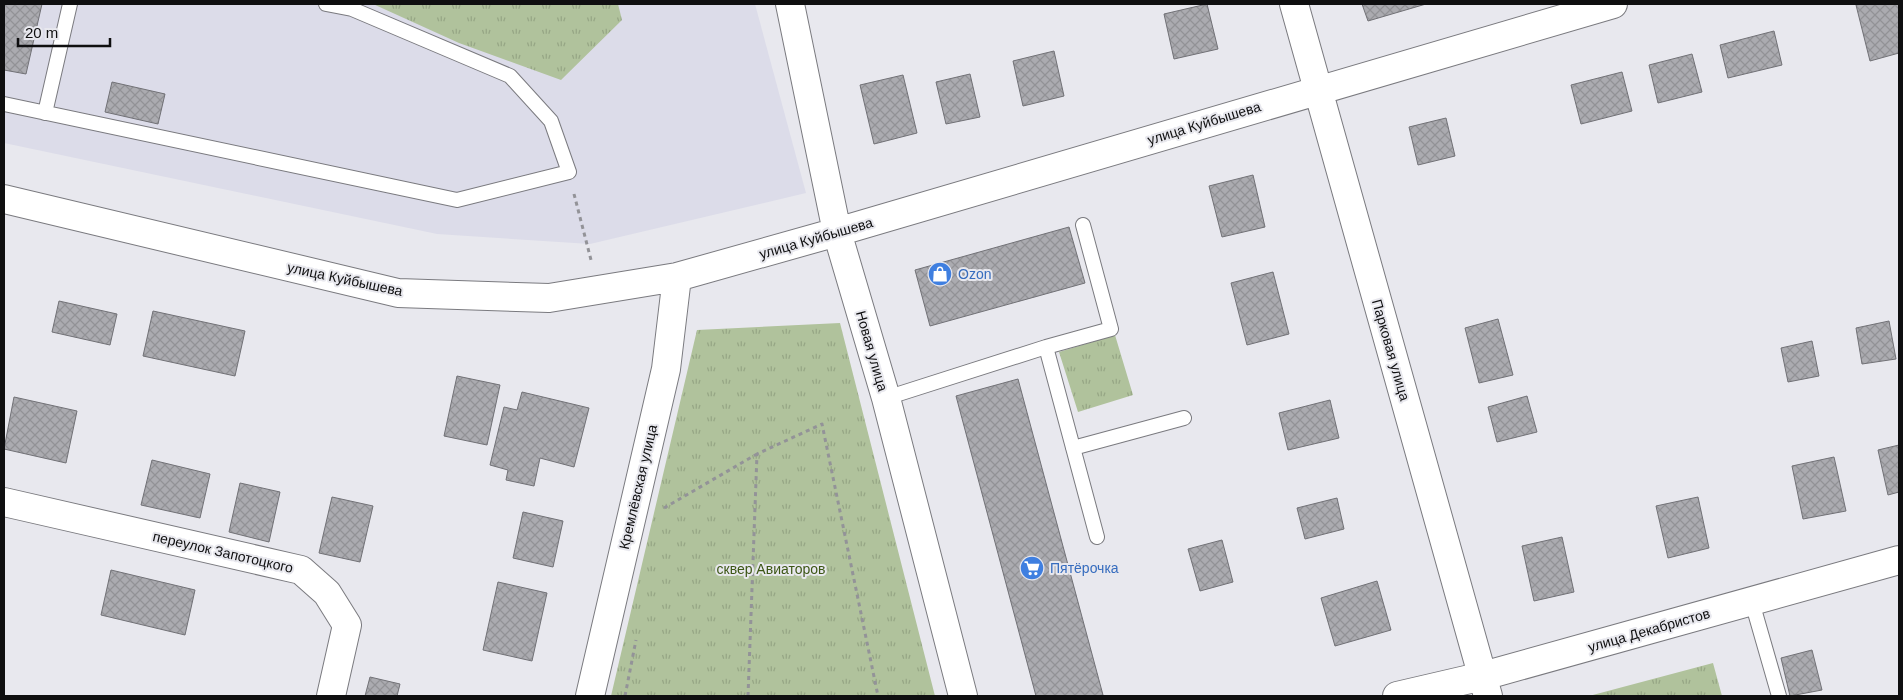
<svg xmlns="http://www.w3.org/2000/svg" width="1903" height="700" viewBox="0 0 1903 700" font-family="Helvetica,sans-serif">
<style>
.built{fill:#dcdce9}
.grass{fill:url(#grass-tufts)}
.building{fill:url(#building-cross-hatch);stroke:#717176}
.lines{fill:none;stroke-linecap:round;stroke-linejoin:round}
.lane-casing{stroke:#7a7a7f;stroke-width:16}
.street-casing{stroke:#7a7a7f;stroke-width:30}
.path{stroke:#939398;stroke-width:3;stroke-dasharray:4 4;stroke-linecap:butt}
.lane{stroke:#fff;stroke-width:14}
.street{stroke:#fff;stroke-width:28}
.labels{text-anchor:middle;stroke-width:4;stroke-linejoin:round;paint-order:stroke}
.street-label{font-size:14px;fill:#0f0f10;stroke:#e8e8ee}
.shop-label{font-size:14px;fill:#366cbe;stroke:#e8e8ee;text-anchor:start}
.park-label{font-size:14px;fill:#3c5615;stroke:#e8e8ee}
</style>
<defs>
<pattern id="grass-tufts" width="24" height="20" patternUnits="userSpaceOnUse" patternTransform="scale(1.25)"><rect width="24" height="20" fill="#b0c29c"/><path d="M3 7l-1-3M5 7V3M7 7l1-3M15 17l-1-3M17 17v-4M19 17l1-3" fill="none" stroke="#96a685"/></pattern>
<pattern id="building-cross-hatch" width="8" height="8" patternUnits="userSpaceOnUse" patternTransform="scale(1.25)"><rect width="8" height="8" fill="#ababb0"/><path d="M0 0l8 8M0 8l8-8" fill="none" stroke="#929296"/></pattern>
</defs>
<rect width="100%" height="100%" fill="#e8e8ee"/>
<path class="built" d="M4,4H755L806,193L590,244L437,234L4,143Z"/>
<path class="grass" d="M373,4H618L622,20L561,80L459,43Z
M840,323L935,696H611L697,330Z
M1115,335L1133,395L1078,412L1059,352Z
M1713,663L1722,696H1589Z"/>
<path class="building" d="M4,4H42L26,74L4,70Z
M1207,4L1218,49L1174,59L1164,14Z
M1362,4H1426L1368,21Z
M1862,4H1899V53L1870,61L1856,5Z
M1774,31L1782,65L1728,78L1720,45Z
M1054,51L1064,96L1023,106L1013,61Z
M1692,54L1702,92L1658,103L1649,65Z
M1622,72L1632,111L1581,124L1571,85Z
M970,74L980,117L946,124L936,82Z
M903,75L917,133L874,144L860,85Z
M112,82L165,94L158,124L105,112Z
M1446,118L1455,156L1418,165L1409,127Z
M1253,175L1265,227L1222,237L1209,186Z
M1069,227L1085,283L930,326L915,270Z
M1273,272L1289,334L1247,345L1231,283Z
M59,301L117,314L110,345L52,332Z
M153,311L245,331L235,376L143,356Z
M1498,319L1513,375L1479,383L1465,328Z
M1889,321L1896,359L1862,364L1856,328Z
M1812,341L1819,376L1788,382L1781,348Z
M457,376L500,385L487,445L444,436Z
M1018,379L1103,695L1097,696H1036L956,396Z
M522,392L589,408L574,467L540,458L534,486L506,480L508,470L490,465L504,407L517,410Z
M1527,396L1537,432L1497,442L1488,407Z
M14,397L77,411L66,463L4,449Z
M1330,400L1339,438L1288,450L1279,413Z
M1899,445V492L1888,495L1878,450Z
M1834,457L1846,511L1803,519L1792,466Z
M152,460L210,474L200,518L141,505Z
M240,483L280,492L269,542L229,532Z
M332,497L373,506L360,562L319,553Z
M1698,497L1709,548L1668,558L1656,506Z
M1337,498L1344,529L1305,539L1297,508Z
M523,512L563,521L553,567L513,558Z
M1562,537L1574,592L1534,601L1522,546Z
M1222,540L1233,582L1200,591L1188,549Z
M111,570L195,590L185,635L101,615Z
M1377,581L1391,630L1335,646L1321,598Z
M498,582L547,593L532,661L483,650Z
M1812,650L1822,690L1790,696L1781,658Z
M370,677L400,684L397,696H365Z"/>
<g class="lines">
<g class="lane-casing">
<path id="lane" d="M4,104L457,200L569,172L551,121L510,76L352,9L326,4
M45,113L70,4
M1046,347L1097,537
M886,398L1046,347L1111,329L1083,225
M1073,448L1184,418
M1752,602L1779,696"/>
</g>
<g class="street-casing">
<path id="street" d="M790,4L837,232L886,398L963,696
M1294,4L1488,696
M4,199L398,293L549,298L677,277L837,232L1613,4
M4,502L301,570L327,593L347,625L331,696
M590,696L666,369L677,277
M1397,696L1483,676L1899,560"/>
</g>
<path class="path" d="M574,194L591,260
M664,508L757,454
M625,696L636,640
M748,696L757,454L822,424L878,696"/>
<use href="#lane" class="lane"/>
<use href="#street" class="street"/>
</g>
<defs>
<g id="shop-disc" transform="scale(1.25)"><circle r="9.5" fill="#3f7fe0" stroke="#e8e8ee"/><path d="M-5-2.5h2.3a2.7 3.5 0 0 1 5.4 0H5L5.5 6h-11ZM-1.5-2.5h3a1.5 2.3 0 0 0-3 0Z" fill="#fff"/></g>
<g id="supermarket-disc" transform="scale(1.25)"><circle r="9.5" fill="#3f7fe0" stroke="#e8e8ee"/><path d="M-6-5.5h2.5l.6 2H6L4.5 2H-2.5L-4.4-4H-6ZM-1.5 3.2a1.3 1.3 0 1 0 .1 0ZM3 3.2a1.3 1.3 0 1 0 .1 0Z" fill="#fff"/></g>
</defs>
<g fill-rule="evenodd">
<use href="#shop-disc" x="940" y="274"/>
<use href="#supermarket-disc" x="1032" y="568"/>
</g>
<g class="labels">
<g class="street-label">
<text transform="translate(1204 123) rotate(-17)" y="5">улица Куйбышева</text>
<text transform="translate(816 238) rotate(-16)" y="5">улица Куйбышева</text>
<text transform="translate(345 279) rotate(12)" y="5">улица Куйбышева</text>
<text transform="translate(1391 350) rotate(74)" y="5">Парковая улица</text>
<text transform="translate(872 351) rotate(74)" y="5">Новая улица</text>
<text transform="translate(638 487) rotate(-77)" y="5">Кремлёвская улица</text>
<text transform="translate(223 552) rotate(13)" y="5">переулок Запотоцкого</text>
<text transform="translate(1649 630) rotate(-16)" y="5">улица Декабристов</text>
</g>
<g class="shop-label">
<text x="958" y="279">Ozon</text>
<text x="1050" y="573">Пятёрочка</text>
</g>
<g class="park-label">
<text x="771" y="574">сквер Авиаторов</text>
</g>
</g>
<rect width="1903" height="700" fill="none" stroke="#0f0f10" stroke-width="10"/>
<path d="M18 38v8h92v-8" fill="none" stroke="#0f0f10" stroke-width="2.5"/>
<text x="25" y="38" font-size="15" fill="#0f0f10" stroke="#e8e8ee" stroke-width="4" paint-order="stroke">20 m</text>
</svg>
